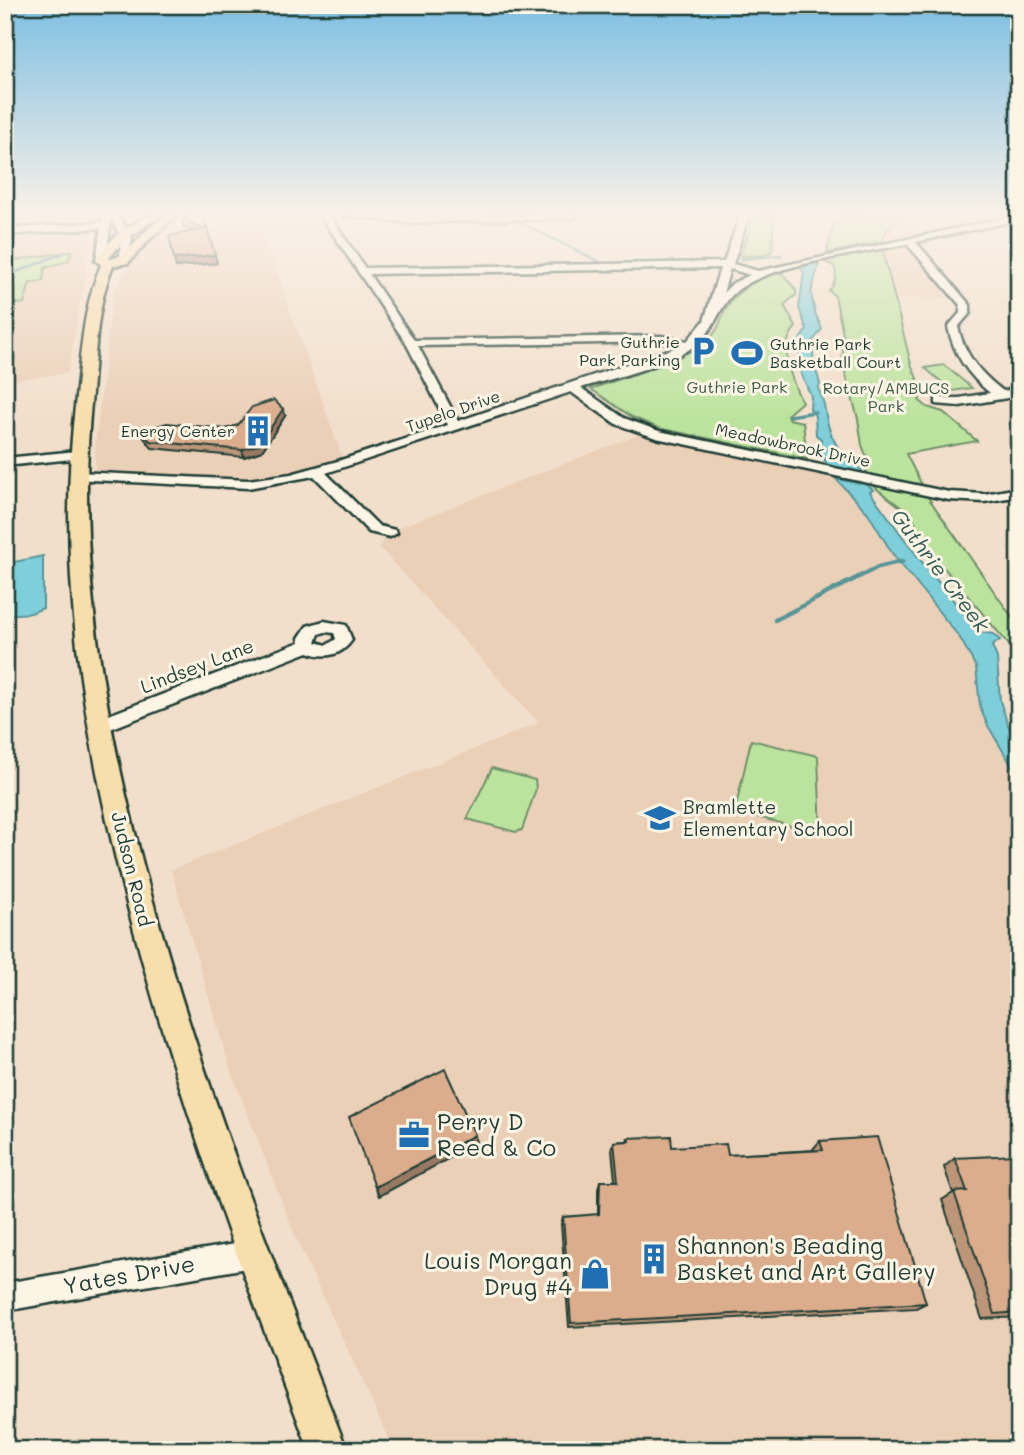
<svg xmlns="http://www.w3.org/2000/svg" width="1024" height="1455" viewBox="0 0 1024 1455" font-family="Mali,sans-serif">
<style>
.built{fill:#ebd0b8}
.green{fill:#bce39e;stroke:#6e9069;stroke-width:2}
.water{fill:#7fcfdb;stroke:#599598;stroke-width:2}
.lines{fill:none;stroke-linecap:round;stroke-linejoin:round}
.stream-far2{stroke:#599598;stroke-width:2.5}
.stream-far1{stroke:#599598;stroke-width:3.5}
.stream{stroke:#599598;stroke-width:4.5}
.minor-casing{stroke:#1f3d34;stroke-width:5}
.major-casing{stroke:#1f3d34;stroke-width:5}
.minor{fill:#fcf5e5;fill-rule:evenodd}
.major{fill:#f8deab;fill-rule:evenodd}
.wall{fill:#bd9579;stroke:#1f3d34;stroke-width:2}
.shaded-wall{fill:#9a7963;stroke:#1f3d34;stroke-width:2}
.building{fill:#dcad8d;stroke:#1f3d34;stroke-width:2}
.labels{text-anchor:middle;stroke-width:6;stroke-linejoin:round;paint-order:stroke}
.far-poi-label{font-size:16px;fill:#1f3d34;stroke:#fcf5e5;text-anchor:end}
.far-park-label{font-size:16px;fill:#3e5e49;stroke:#fcf5e5}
.far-street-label{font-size:16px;fill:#1f3d34;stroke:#fcf5e5}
.street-label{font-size:19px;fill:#1f3d34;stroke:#fcf5e5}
.poi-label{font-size:19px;fill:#1f3d34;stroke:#fcf5e5;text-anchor:start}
.water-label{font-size:21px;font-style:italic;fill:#325a55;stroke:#fcf5e5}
.near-poi-label{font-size:23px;fill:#1f3d34;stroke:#fcf5e5;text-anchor:start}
.near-street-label{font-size:23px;fill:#1f3d34;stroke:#fcf5e5}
</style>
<rect width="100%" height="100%" fill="#f2dfcb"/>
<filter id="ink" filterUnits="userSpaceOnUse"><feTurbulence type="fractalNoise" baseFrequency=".0143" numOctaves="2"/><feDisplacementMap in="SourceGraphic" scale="14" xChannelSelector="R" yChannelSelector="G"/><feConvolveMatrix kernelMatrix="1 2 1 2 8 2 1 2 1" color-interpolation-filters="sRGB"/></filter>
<g filter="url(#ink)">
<path class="built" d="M177,215H318L325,227L264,236L343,460L299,473L239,480L95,472V446L113,294L137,251Z
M902,215H1000L900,237L948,297L895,299L880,240Z
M93,229L68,373L5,381V256L11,236Z
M638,435L850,482L958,619L1019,767V1450H394L297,1241L230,1069L171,870L539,723L379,547L390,531Z"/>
<path class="green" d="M755,215H774L772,251L764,255L740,256Z
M836,215H902L884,234L881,242L827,253Z
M882,248L911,364L923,393L919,400L927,407L943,412L977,441L906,454L923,487L865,473L870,466L862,445L858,419L842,361L844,339L835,296L829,291C835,283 838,276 834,266L823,261Z
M72,251L68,261L45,268L43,281L30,283L24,303L5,305V262Z
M781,272L796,290V295L784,305L796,327C777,345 792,382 802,402L787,415L789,419L803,422L807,459L658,428L632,417L591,389C630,375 674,364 708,340C719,331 720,319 727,308C738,289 760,277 781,272Z
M944,365L972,388L952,391L925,368Z
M869,483L927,496L1019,627V662L1010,646L933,555L911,515Z
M751,740L818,756L821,834L735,811Z
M492,768L535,780L536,789L522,830L516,832L467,819Z"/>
<path class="water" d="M819,263L811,293L815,313L822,329L813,341V360L820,384L818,389C825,400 824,408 827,421C832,443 843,457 861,469L862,473L828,467L820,450L821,439L816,435L815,416L810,409L811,396L800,371L803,367C798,352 795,341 807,330L799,308L804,272L799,267Z
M836,479L868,485L873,490L870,492L917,556L979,632L993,634L1000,640L992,646L997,658L1000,701L1008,725L1019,743V778L987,724L980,707L976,667L960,638L892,553L868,513Z
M43,556V608L31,613L5,615V564Z"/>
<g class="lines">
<path class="stream-far2" d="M519,222L604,264
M740,259L781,255
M5,288L17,272L63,253"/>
<path class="stream-far1" d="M789,416L815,412"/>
<path class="stream" d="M775,620L878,567L903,561
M1012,633L1019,631"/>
<g class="minor-casing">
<path id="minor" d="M103,215H118L132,239L127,262L119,260L122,239L111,219L106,260L101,263L96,260L101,228L5,235V229L102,222Z
M320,215H329L365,268L724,262L740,215H749L733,264L758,271L1019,215V220L916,242L970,305V313L958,327C965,356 980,373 1003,391L1019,389V396L959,406L936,404V398H959L990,393C968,375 954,355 948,327L960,313V305L907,244C864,253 776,264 742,287C720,301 718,325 700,341C678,363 613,378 581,388L624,418L659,431L949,492L984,494L1019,488V496L984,502L949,500L656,438L616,424L571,392L326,473L379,526L395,530L397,533L390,537L369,532L314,476L248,488L72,479V473L77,472L248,480L291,474L338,461L448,425L406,343ZM720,268L704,321L687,341L661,336L414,340L369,274ZM730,269L750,275L733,283L723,293ZM661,342L680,346L458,421L418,346Z
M342,215H577L573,218L408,223Z
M77,451L83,455L82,458L5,466V458Z
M324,621L346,625L352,640C341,656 325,659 308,652L105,731H93L90,726L93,721L300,642L299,638L307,626ZM325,632L334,633L336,639L327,645L316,642L319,634Z
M252,1241L261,1245L265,1254L261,1263L252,1267L5,1311V1283Z"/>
</g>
<g class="major-casing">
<path id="major" d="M147,215L158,217L123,242L108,259C135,258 145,215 177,215L148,241L128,263L113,266C96,306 96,351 92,393C74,564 107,734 152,898C204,1086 275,1268 347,1450H309C240,1268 173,1085 125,896C84,734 55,565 76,397C81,354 83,306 101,265L95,260L115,236Z"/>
</g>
<use href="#minor" class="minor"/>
<use href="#major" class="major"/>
</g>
<path class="wall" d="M203,215L217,263L176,267L174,259L194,231L184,227L182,219Z
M285,416L262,451L244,457L152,448L144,438L141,431L226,429Z
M628,1138L672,1147L728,1155L814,1150L813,1149L820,1141L926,1303L916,1308L569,1327L561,1224L563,1217L598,1215V1189L600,1181H615L612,1150L614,1142L627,1141Z
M955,1158L1019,1161V1317L982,1319L942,1200L953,1193L944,1167Z"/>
<path class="shaded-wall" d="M215,255L217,263L176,267L174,259Z
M14,301L16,305L12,321L5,322V318Z
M283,409L285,416L262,451L244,457L242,450Z
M475,1135L476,1144L379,1196L375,1187Z"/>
<path class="building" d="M193,215H203L215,255L174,259L169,236L205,229L182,219Z
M14,301L11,318H5V302Z
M274,400L283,409L260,444L242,450L150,441L141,431L167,423L226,429L238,425L252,407Z
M445,1069L475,1135L375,1187L349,1117Z
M671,1136L672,1147L726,1144L728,1155L823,1150L820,1141L877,1137L926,1303L571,1323L563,1217L599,1214L600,1181H618L614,1142L629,1141L628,1138Z
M1016,1155L1019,1161V1312L995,1314L954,1192L967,1191L955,1158Z"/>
</g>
<linearGradient id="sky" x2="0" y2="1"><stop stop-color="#7ebfe3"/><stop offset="0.51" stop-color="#f9f1e8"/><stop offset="1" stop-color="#f9f1e8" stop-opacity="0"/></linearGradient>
<rect width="1024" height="419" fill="url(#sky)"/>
<defs>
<g id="parking-bare" transform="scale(2.415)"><path d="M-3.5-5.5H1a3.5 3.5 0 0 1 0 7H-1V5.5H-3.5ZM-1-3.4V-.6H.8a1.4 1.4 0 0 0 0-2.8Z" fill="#1f6fb2" stroke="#fcf5e5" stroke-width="2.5" paint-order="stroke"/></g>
<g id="stadium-bare" transform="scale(2.415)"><path d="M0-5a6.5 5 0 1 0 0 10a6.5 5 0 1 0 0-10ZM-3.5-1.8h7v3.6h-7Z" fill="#1f6fb2" stroke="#fcf5e5" stroke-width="2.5" paint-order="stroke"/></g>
<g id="building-bare" transform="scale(2.415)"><path d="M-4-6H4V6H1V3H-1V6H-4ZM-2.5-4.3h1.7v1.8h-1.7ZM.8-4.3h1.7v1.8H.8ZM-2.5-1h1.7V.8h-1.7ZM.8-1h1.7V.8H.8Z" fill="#1f6fb2" stroke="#fcf5e5" stroke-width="2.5" paint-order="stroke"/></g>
<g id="school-bare" transform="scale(2.415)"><path d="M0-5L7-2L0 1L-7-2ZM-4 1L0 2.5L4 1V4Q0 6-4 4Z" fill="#1f6fb2" stroke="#fcf5e5" stroke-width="2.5" paint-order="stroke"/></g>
<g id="office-bare" transform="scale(2.415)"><path d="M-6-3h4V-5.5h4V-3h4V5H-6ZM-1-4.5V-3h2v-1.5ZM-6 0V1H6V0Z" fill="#1f6fb2" stroke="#fcf5e5" stroke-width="2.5" paint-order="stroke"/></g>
<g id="shop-bare" transform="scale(2.415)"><path d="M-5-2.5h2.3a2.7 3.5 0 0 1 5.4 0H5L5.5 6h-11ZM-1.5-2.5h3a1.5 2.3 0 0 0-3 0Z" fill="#1f6fb2" stroke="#fcf5e5" stroke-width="2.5" paint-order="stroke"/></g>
</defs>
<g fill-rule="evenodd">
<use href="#parking-bare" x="703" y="351"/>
<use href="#stadium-bare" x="747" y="353"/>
<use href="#building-bare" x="258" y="431"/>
<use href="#school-bare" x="660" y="818"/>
<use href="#office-bare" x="414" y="1135"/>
<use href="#building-bare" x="654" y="1259"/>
<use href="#shop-bare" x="595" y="1274"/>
</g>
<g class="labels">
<g class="far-poi-label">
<text x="680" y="348">Guthrie<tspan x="680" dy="18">Park Parking</tspan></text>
<text x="770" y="350" text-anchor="start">Guthrie Park<tspan x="770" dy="18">Basketball Court</tspan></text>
<text x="235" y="437">Energy Center</text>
</g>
<g class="far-park-label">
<text x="737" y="393">Guthrie Park</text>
<text x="886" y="394">Rotary/AMBUCS<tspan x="886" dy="18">Park</tspan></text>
</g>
<g class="far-street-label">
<text transform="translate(453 411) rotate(-19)" y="6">Tupelo Drive</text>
<text transform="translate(793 445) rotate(12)" y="6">Meadowbrook Drive</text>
</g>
<g class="street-label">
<text transform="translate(197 666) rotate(-21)" y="7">Lindsey Lane</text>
<text transform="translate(132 869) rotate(76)" y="7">Judson Road</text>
</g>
<g class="poi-label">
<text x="683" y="814">Bramlette<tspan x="683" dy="22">Elementary School</tspan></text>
</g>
<g class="water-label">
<text transform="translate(940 571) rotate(53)" y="7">Guthrie Creek</text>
</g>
<g class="near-poi-label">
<text x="437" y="1130">Perry D<tspan x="437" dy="26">Reed &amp; Co</tspan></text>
<text x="677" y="1254">Shannon's Beading<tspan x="677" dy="26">Basket and Art Gallery</tspan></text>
<text x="572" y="1269" text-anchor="end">Louis Morgan<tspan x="572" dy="26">Drug #4</tspan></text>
</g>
<g class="near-street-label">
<text transform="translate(129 1275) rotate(-10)" y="8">Yates Drive</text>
</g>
</g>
<rect width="1024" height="1455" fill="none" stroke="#fcf5e5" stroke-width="28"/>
<rect x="14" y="14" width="996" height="1427" fill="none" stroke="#1f3d34" stroke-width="2.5" filter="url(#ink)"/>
</svg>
